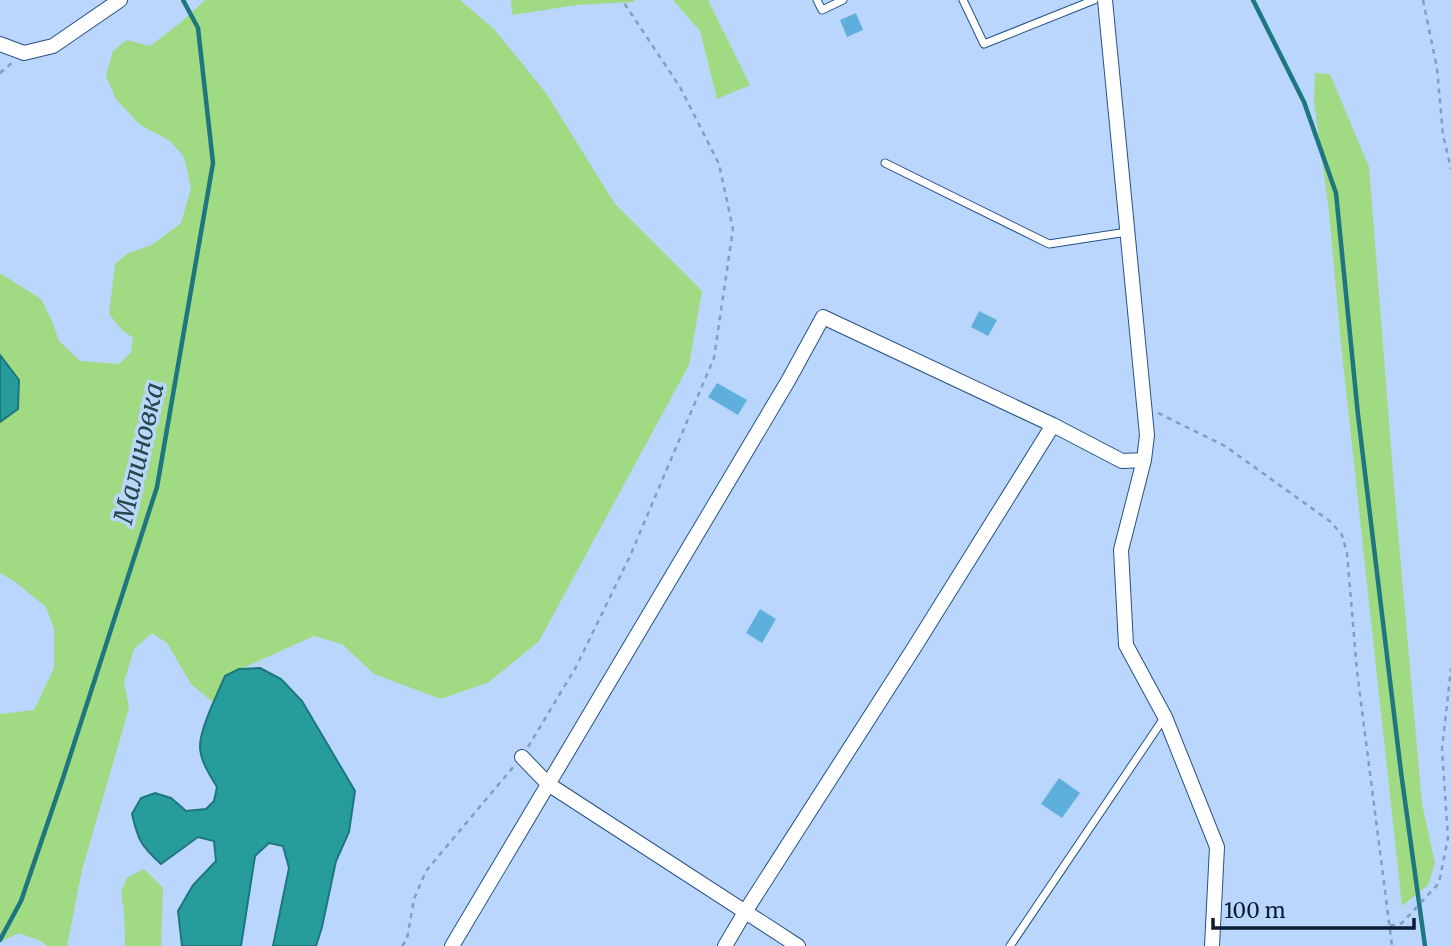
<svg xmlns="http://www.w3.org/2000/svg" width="1451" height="946" viewBox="0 0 1451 946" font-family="Merriweather,serif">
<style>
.green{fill:#a0da82}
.water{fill:#269c9d;stroke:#1e767e;stroke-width:2}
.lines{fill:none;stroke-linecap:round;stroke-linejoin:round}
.stream{stroke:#1e767e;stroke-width:4.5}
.building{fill:#5fafdd}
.service-casing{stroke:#265188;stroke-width:9}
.minor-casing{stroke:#265188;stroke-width:16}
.path{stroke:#849dbf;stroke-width:2.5;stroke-dasharray:5 5;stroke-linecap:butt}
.service{stroke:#fff;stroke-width:7}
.minor{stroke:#fff;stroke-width:14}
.labels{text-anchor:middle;stroke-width:7;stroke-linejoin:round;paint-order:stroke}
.water-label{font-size:26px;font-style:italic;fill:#264848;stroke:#bad6fd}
</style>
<rect width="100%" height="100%" fill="#bad6fd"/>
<path class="green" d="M205,0H460L494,29L546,93L615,204L702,291L689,365L539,641L489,682L441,699L374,674L342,644L314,636L225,676L214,703L191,684L167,643L152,633L134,649L124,682L129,708L82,870L67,946H47L41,941L19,933L0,942V714L34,710L54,668V629L46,607L14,581L0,573V422L18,409L19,380L0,355V273L41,299L52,321L59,341L80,361L119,364L131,352L133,338L121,329L109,314L115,264L128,253L152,245L181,223L191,188L184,157L170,141L140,125L116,99L106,76L113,51L127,40L150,46L179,24Z
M511,0H635L633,2L577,5L512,15Z
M673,0H708L750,85L717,99L700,31Z
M1315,73L1330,74L1369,167L1395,498L1422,804L1435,863L1428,885L1402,906L1341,344L1329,212L1314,101Z
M144,869L163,888L161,946H125L124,912L121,892L127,878Z"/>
<path class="water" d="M0,355L19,380L18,409L0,422Z
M260,668L281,679L302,701L355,791L349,832L336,861L322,927L316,946H273L289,868L283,846L269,843L255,856L241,946H182L178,911L193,885L216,861L214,841L198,837L161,864C141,846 138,840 132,814L141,798L155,793L171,798L186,811L206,809L214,801L217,787C210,775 200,761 200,746C200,728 218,693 225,676L239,669Z"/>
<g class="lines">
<path class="stream" d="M1253,0L1304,102L1336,193L1358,415L1401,772L1425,946
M0,940L21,901L63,778L157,487L213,163L198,28L183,0"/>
</g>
<path class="building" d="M856,13L863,30L847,37L840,20Z
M979,311L997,320L988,336L971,327Z
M717,383L747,400L738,415L708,397Z
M760,609L776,619L762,643L746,633Z
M1059,778L1080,793L1062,818L1041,804Z"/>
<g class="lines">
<g class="service-casing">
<path id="service" d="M817,0L822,10L843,0
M963,0L984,44L1094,0
M885,163L1049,244L1127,232
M1010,946L1164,718"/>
</g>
<g class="minor-casing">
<path id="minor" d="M0,44L24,53L53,46L120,0
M1144,460L1121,550L1126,645L1165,717L1217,847L1212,946
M522,757L548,784L798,946
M452,946L788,381L823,317L1053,425
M725,946L745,912L914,648L1053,425L1122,461L1144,460L1147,435L1105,0"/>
</g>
<path class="path" d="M1423,0L1437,68L1443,135L1451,169
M0,73L13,62
M1158,413L1225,446L1331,522L1342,535L1347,553L1357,671L1392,946
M528,747L576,667L630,556L714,358L733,229L719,164L680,87L622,0
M1390,926L1402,923L1439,883L1448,838L1442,749L1451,668
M402,946L407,939L414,899L426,871L514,766"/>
<use href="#service" class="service"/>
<use href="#minor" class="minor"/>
</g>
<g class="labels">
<g class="water-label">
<text transform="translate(139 453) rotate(-77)" y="9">Малиновка</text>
</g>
</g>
<path d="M1213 918v10h201v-10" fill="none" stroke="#0b1d35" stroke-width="3.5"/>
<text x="1224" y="918" font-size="21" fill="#0b1d35" stroke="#bad6fd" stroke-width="5" paint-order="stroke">100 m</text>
</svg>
